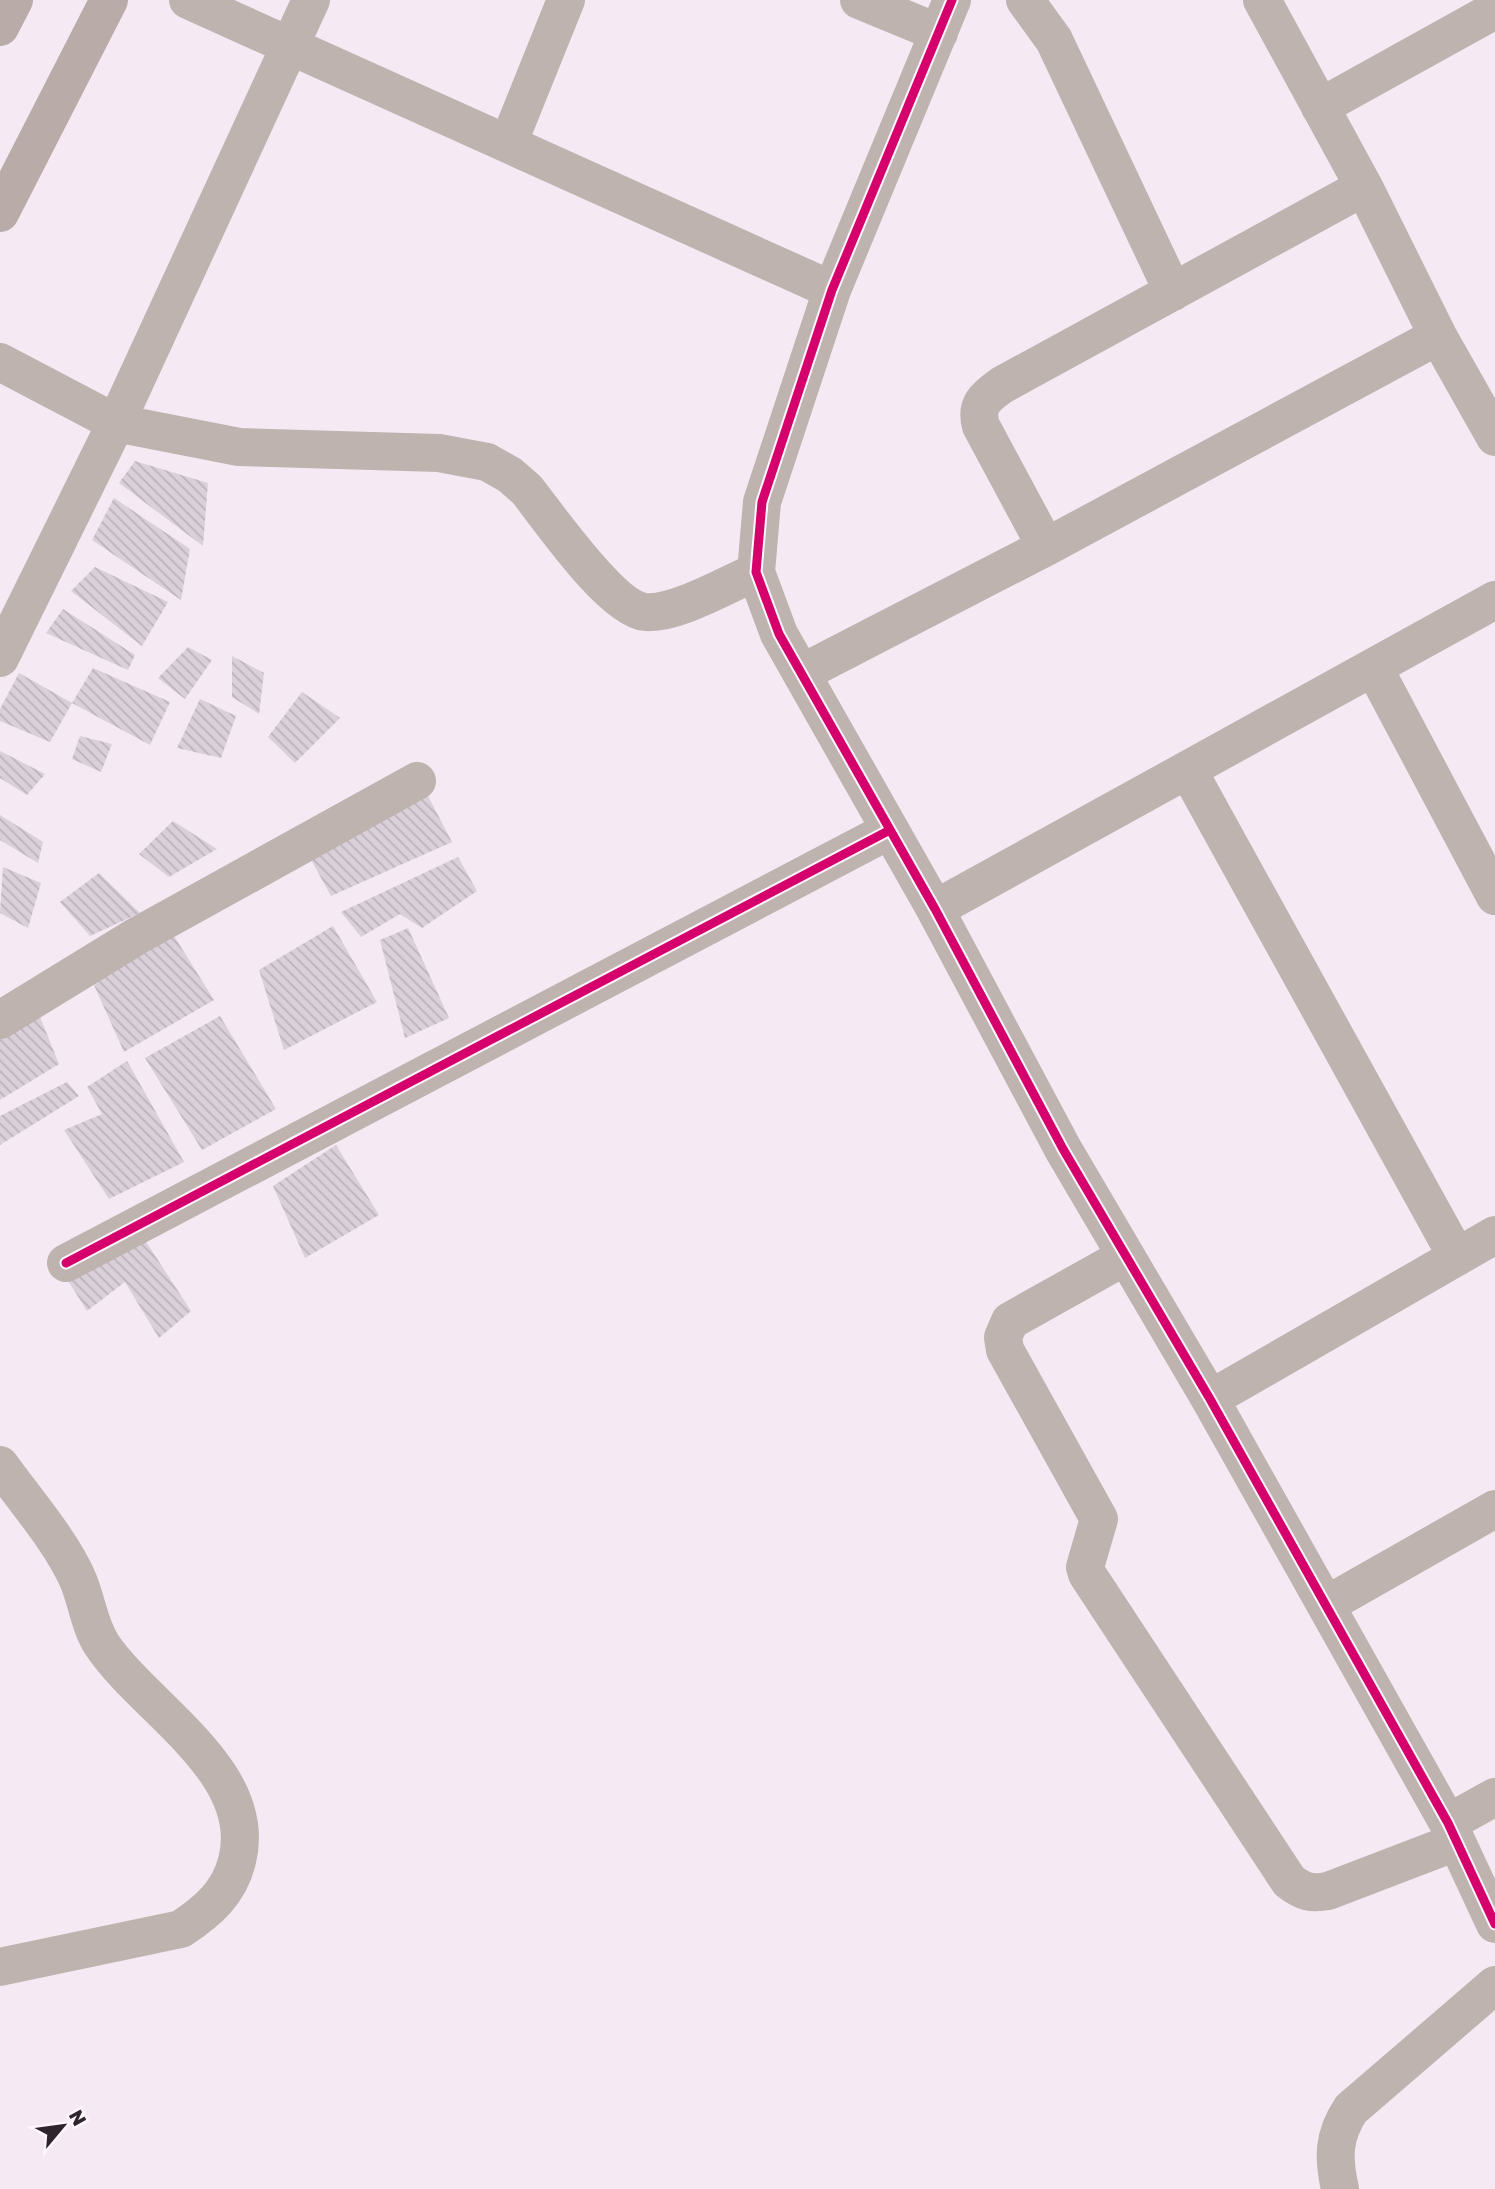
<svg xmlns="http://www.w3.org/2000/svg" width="1495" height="2189" viewBox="0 0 1495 2189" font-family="'Golos Text',sans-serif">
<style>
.building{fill:url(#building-back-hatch)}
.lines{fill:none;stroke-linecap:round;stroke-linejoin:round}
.minor{stroke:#bfb3af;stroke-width:38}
.major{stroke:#b9aba8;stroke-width:38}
.cycleway-casing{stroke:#fff6fe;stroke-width:13}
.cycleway{stroke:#d6006c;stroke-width:9}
</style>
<defs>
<pattern id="building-back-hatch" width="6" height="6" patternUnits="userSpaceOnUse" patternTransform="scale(1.75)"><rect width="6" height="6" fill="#d9d0da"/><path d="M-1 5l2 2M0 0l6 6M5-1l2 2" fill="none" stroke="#bbb2bb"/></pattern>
</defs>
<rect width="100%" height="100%" fill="#f5e9f4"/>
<path class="building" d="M135,461L208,483L203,546L119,483Z
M114,498L190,549L181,600L92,540Z
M95,567L168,602L142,646L71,591Z
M63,609L135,655L128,670L46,633Z
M188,647L212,660L185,699L158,678Z
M232,656L264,673L259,714L232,697Z
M93,668L170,702L150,745L72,703Z
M19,673L72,703L50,742L0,721V709Z
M302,692L340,718L295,763L268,737Z
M200,699L236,716L221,758L177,748Z
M80,736L112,744L101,772L72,759Z
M0,751L45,774L27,795L0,778Z
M428,796L452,842L331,896L309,856Z
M0,815L43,842L38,863L0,840Z
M173,821L217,849L169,877L139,854Z
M458,857L477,891L422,928L400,914L361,937L341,912Z
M3,867L41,883L28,928L0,913Z
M99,873L140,913L90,936L60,902Z
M333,926L377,1002L284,1050L259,970Z
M408,928L449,1018L405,1038L380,940Z
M171,931L214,1000L124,1052L94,985Z
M220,1016L276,1109L202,1150L145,1058Z
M40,1017L59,1064L0,1100V1038Z
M127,1061L184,1162L109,1199L64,1130L102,1114L87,1087Z
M67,1082L79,1096L0,1145V1116Z
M336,1145L379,1215L305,1258L273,1186Z
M141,1234L191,1311L159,1338L125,1282L87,1311L67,1279Z"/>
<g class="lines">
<path class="minor" d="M188,0L832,290
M859,0L939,33
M952,0L832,290L762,502L756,572L779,634L935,909L1063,1149L1210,1399L1448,1823L1495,1924
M1025,0L1054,40L1173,292
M1262,0L1364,187L1438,336L1495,437
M1320,107L1495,10
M508,144L566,0
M0,362L116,423L239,447L439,453L487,462L510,475L527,490C550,519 611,608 645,612C675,615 728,584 756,572
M1046,547L981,426C975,405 985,397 1002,385L1364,187
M0,658L116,423L311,0
M1374,668L1495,896
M802,673L1046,547L1438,336
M1189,772L1457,1257
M935,909L1495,600
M0,1020L137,936L417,781
M1126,1256L1010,1321L1003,1337L1005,1350L1099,1519L1085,1567L1087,1574L1289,1881C1303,1892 1311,1894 1328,1891L1456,1842
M66,1263L890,830
M1210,1399L1495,1235
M0,1465C25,1500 61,1541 78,1580C87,1601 89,1625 102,1645C145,1709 260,1772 237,1861C229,1893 208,1911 181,1929L0,1967
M1326,1605L1495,1509
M1448,1823L1495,1797
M1340,2189C1333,2158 1333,2136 1351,2109L1495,1985"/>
<path class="major" d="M0,27L14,0
M0,213L109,0"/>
<g class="cycleway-casing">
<path id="cycleway" d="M952,0L832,290L762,502L756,572L779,634L935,909L1063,1149L1210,1399L1448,1823L1495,1924
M66,1263L890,830"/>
</g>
<use href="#cycleway" class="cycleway"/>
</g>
<g transform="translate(63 2126) rotate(61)" stroke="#fff6fe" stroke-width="5" paint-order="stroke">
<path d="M0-5L12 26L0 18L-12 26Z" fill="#2d242c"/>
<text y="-10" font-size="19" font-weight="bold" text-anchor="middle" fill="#2d242c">N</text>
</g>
</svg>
